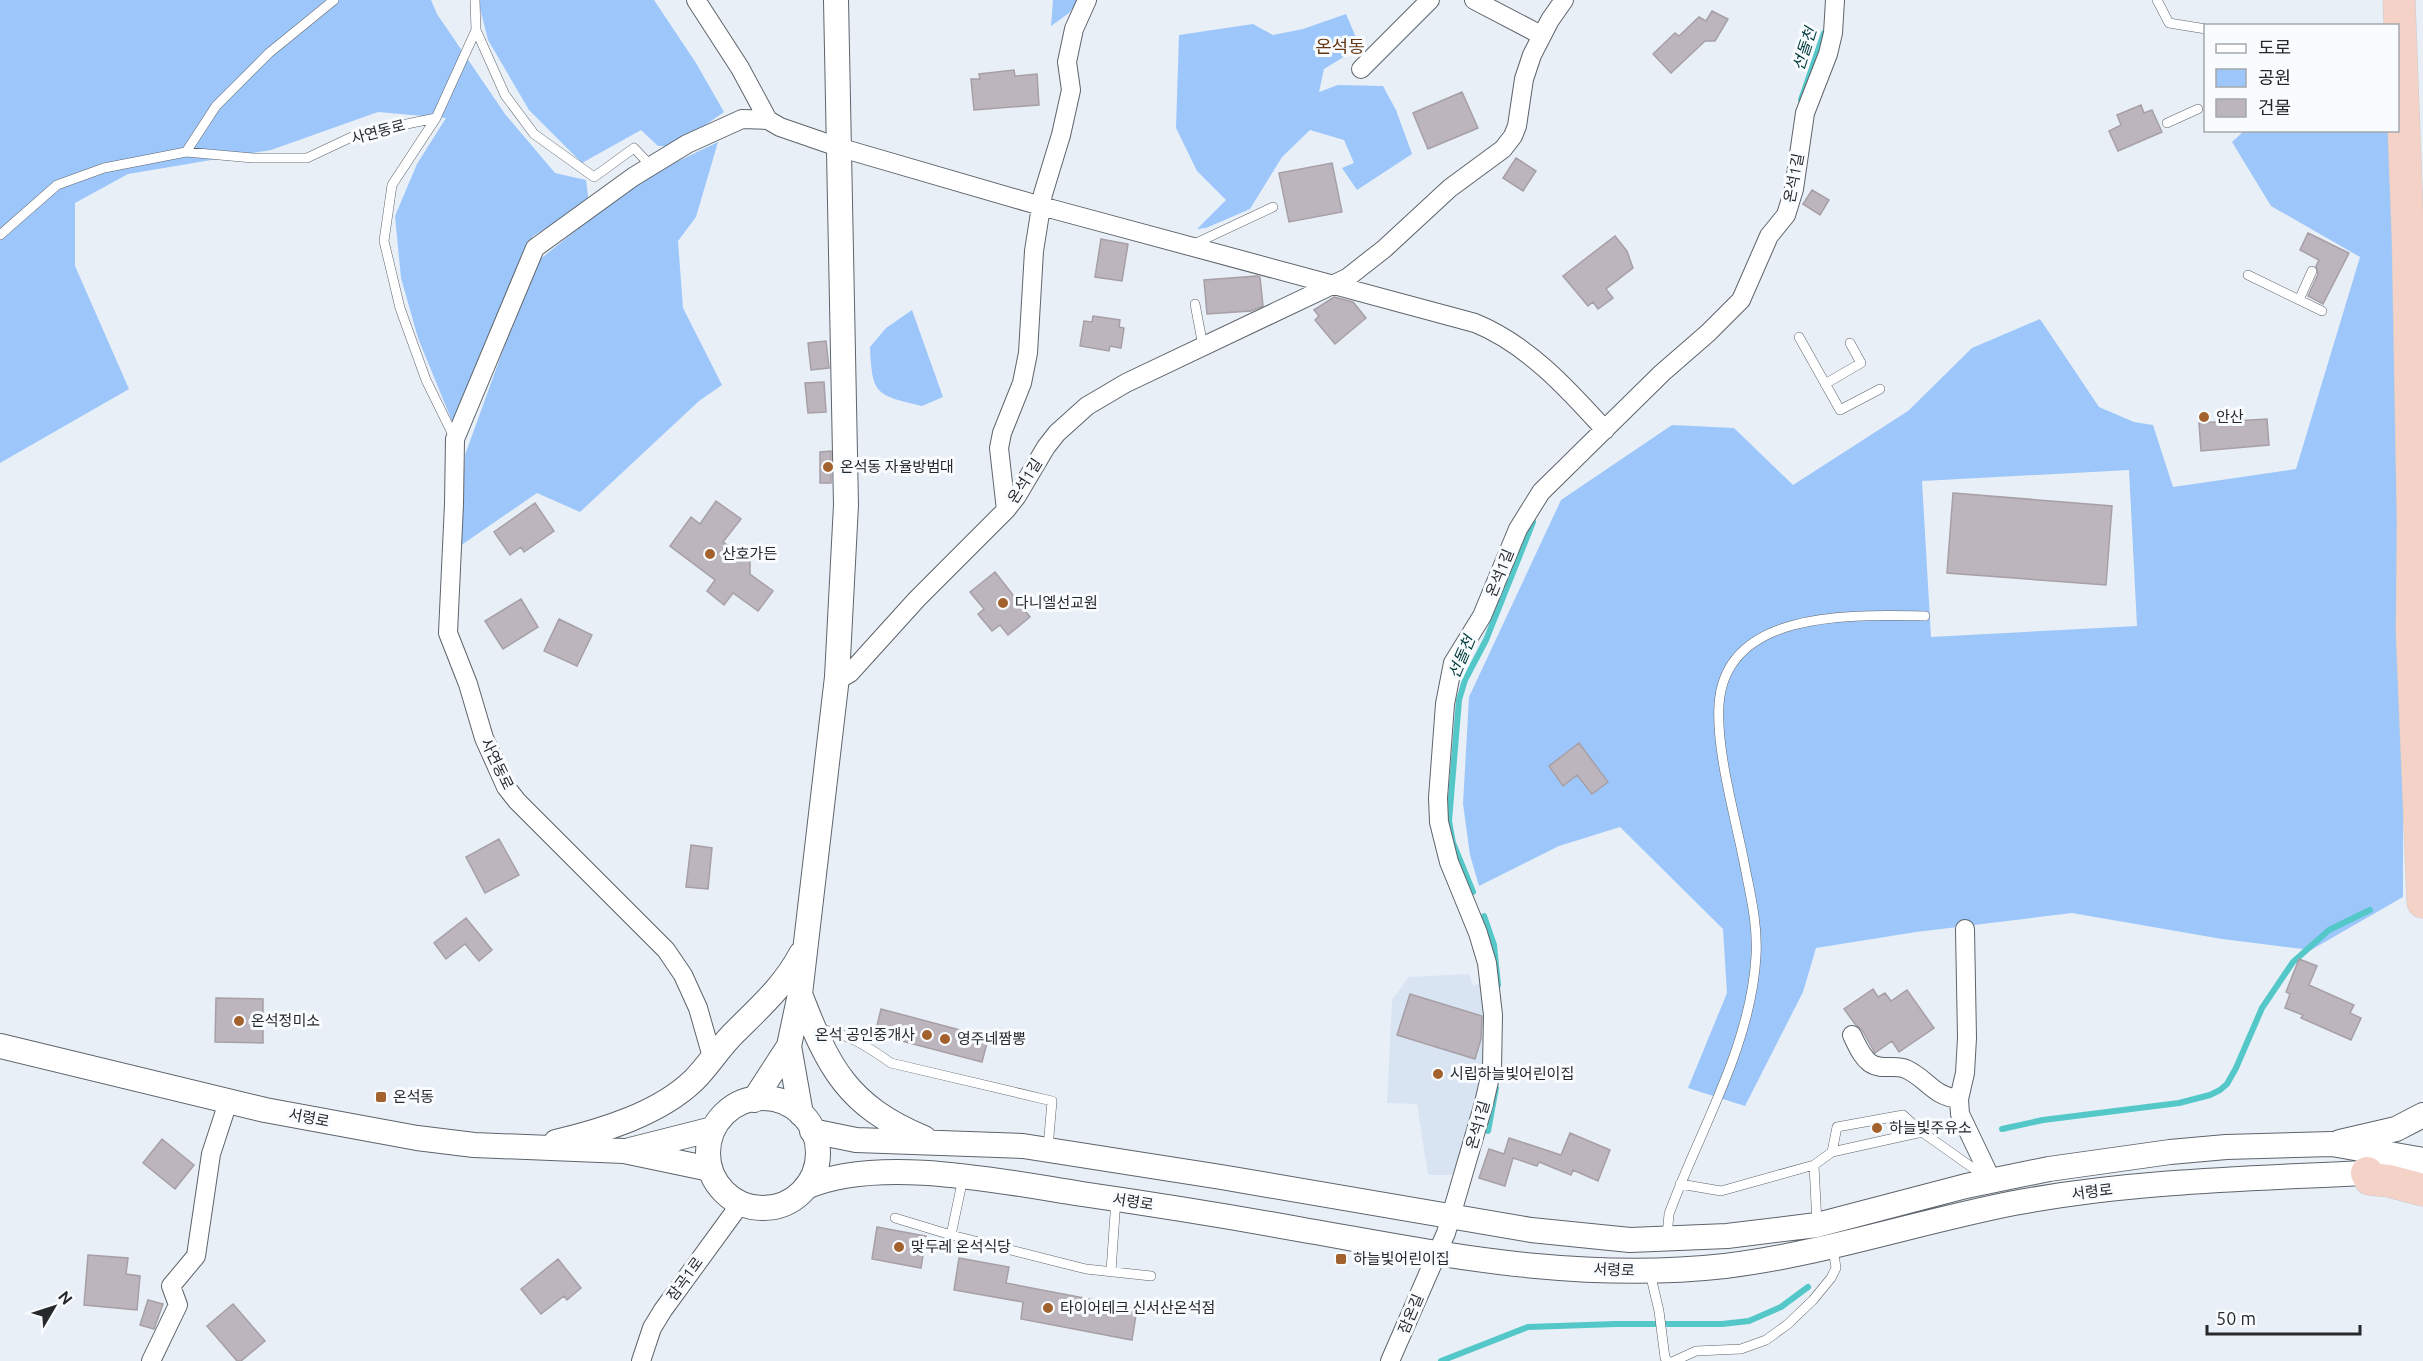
<svg xmlns="http://www.w3.org/2000/svg" width="2423" height="1361" viewBox="0 0 2423 1361" font-family="Ubuntu,'Noto Sans KR',sans-serif">
<style>
.built{fill:#d9e4f3}
.green{fill:#9dc7fb;fill-rule:evenodd}
.lines{fill:none;stroke-linecap:round;stroke-linejoin:round}
.stream{stroke:#54c7c8;stroke-width:6}
.building{fill:#bdb5bd;stroke:#a79fa6;stroke-width:1.5}
.service-casing{stroke:#5e646b;stroke-width:10}
.minor-casing{stroke:#5e646b;stroke-width:20}
.tertiary-casing{stroke:#5e646b;stroke-width:26}
.trunk-casing{stroke:#cbcccc;stroke-width:33}
.service{stroke:#fff;stroke-width:9}
.minor{stroke:#fff;stroke-width:18}
.tertiary{stroke:#fff;stroke-width:24}
.trunk{stroke:#f4d2c8;stroke-width:32}
.poi-dot{fill:#a3622d;stroke:#f9fcff;stroke-width:2}
.labels{text-anchor:middle;stroke-width:6;stroke-linejoin:round;paint-order:stroke}
.street-label{font-size:15px;fill:#26292c;stroke:#f9fcff}
.poi-label{font-size:15px;fill:#26292c;stroke:#f9fcff;text-anchor:start}
.water-label{font-size:16px;font-style:italic;fill:#013a3a;stroke:#f9fcff}
.quarter-label{font-size:18px;fill:#643812;stroke:#f9fcff}
</style>
<rect width="100%" height="100%" fill="#e8eff7"/>
<path class="built" d="M1469,974L1473,986L1481,983L1491,1029L1461,1175H1428L1417,1104L1387,1103L1392,1000L1409,977Z"/>
<path class="green" d="M0,0H431L437,14L505,114L555,173L586,180L589,203L533,236L454,426L418,338L401,278L395,216L417,164L446,118L378,112L271,150L128,174L75,203V266L129,389L0,463Z
M478,0H654L696,63L724,112L675,146H658L641,130L582,163L529,110L488,40Z
M1053,0H1079L1069,13L1051,26Z
M1346,14L1360,47L1324,69L1319,92L1338,85L1383,86L1396,110L1412,154L1357,190L1342,168L1354,163L1344,140L1310,130L1282,157L1250,209L1206,228L1197,229L1226,200L1197,171L1176,128L1179,35L1253,24L1273,35L1303,29Z
M2244,131H2389L2403,275V897L2311,950L2222,939L2072,913L1916,932L1816,948L1803,992L1745,1106L1688,1088L1727,993L1723,929L1620,827L1559,846L1479,886L1470,855L1463,804L1469,697L1561,500L1672,425L1734,428L1793,485L1908,411L1972,348L2040,319L2099,407L2134,422L2153,425L2173,487L2296,469L2360,257L2271,206L2232,142ZM2129,470L2137,626L1931,637L1922,481Z
M718,142L696,217L678,241L683,308L722,385L699,401L580,512L537,493L460,546L465,455L534,264L639,180Z
M912,310L943,397L922,406C876,395 872,395 870,347L886,328Z"/>
<g class="lines">
<path class="stream" d="M1801,100L1824,33
M1473,892L1453,843L1449,821L1459,700L1465,680L1486,640L1533,522
M1484,916L1494,945L1498,985
M2002,1129L2043,1120L2179,1103L2210,1095L2220,1090L2227,1084L2236,1068L2262,1008L2293,962L2329,930L2370,910
M1488,1131L1496,1088
M1441,1361L1528,1327L1616,1324H1722L1749,1321L1781,1307L1808,1287"/>
</g>
<path class="building" d="M1712,11L1728,19L1715,41H1705L1671,73L1653,54L1675,33L1679,36L1699,17L1706,21Z
M1014,70L1015,76L1037,74L1039,105L974,110L971,79H980L979,74Z
M1462,92L1478,128L1428,149L1413,113Z
M2141,105L2144,113L2152,110L2162,132L2118,151L2109,131L2121,125L2117,115Z
M1516,158L1536,171L1523,191L1503,178Z
M1332,163L1342,212L1289,222L1279,173Z
M1812,190L1829,200L1820,215L1803,204Z
M2308,233L2349,253L2323,304L2308,296L2318,274L2316,266L2319,260L2300,250Z
M1615,236L1627,251L1633,268L1606,289L1613,298L1598,309L1593,302L1588,306L1563,276Z
M1101,239L1128,244L1122,281L1095,277Z
M1257,276L1260,277L1263,306L1251,311L1207,314L1204,280Z
M1334,297L1353,302L1366,318L1335,344L1315,320L1319,316L1314,310Z
M1093,316L1120,320L1119,327L1124,328L1121,348L1110,346L1109,351L1080,346L1084,321L1092,322Z
M826,341L829,368L811,370L808,343Z
M824,382L826,412L808,413L805,383Z
M2267,419L2269,445L2201,451L2199,423Z
M831,451V483H820V452Z
M1953,493L2112,506L2106,585L1947,573Z
M716,501L741,519L723,542L750,561V574L773,591L758,611L733,593L724,605L707,591L715,580L670,546L691,517L700,524Z
M535,503L554,531L524,552L521,547L510,555L494,532Z
M995,572L1030,617L1008,635L1000,625L992,631L978,614L984,609L970,592Z
M521,599L538,627L503,649L485,621Z
M559,619L592,635L577,666L544,651Z
M1579,743L1608,782L1592,794L1577,775L1563,786L1549,766Z
M499,839L519,875L485,893L466,857Z
M691,845L712,848L708,889L686,887Z
M466,918L492,950L479,961L465,944L446,959L434,943Z
M2299,959L2317,966L2309,985L2354,1005L2350,1013L2361,1018L2351,1040L2301,1018L2303,1015L2285,1008L2290,994L2286,992Z
M1873,989L1878,997L1885,993L1891,1001L1907,990L1934,1028L1899,1052L1892,1041L1875,1053L1862,1030L1855,1024L1844,1009Z
M1410,994L1482,1016L1481,1039L1475,1059L1397,1035Z
M216,998L263,999V1043L215,1042Z
M881,1009L979,1035L978,1040L987,1043L982,1062L875,1034Z
M1570,1133L1610,1150L1598,1181L1573,1170L1571,1175L1539,1162L1537,1166L1513,1158L1505,1186L1479,1178L1489,1149L1504,1154L1509,1138L1561,1155Z
M162,1139L194,1165L175,1189L143,1163Z
M877,1227L926,1236L921,1268L872,1259Z
M88,1255L128,1258L126,1274L140,1276L137,1310L84,1305Z
M959,1258L1009,1267L1006,1283L1137,1308L1132,1340L1021,1319L1023,1302L954,1290Z
M558,1259L581,1288L567,1300L564,1296L541,1314L521,1289Z
M148,1300L163,1304L154,1329L140,1325Z
M233,1304L265,1341L241,1361H237L207,1326Z"/>
<g class="lines">
<g class="service-casing">
<path id="service" d="M475,0L476,30L505,95L534,134L594,177L634,148L651,166
M2157,0L2169,23L2206,29
M436,118L476,30
M2167,123L2198,109
M186,152L216,106L269,53L334,0
M0,235L57,185L104,168L186,152L253,158H307L358,134L436,118L392,185L384,241L400,308L426,380L455,439
M1192,245L1273,207
M2248,275L2322,311
M2299,300L2312,271
M1195,304L1203,346
M1799,337L1840,410L1880,389
M1825,384L1861,363L1850,343
M818,1029C847,1033 867,1046 891,1063L1052,1101L1048,1148
M1832,1152L1837,1127L1903,1115L1922,1132
M1680,1184L1721,1191L1814,1165
M895,1218L951,1235L1086,1269L1151,1276
M1817,1224L1814,1165L1832,1152L1922,1132L1987,1178
M951,1235L963,1178
M1667,1236L1669,1214C1699,1131 1751,1047 1756,956C1758,924 1750,893 1744,862C1735,816 1716,750 1719,705C1725,608 1856,615 1925,616
M1111,1271L1116,1199
M1650,1273L1659,1311L1665,1358L1668,1361
M1674,1361L1696,1351L1741,1349L1766,1340L1788,1324L1813,1300L1831,1278L1836,1268L1833,1248"/>
</g>
<g class="minor-casing">
<path id="minor" d="M696,0L740,68L768,120L742,119L687,144L633,177L535,248L455,439L454,504L448,633L468,684L484,738L506,787L517,801L666,950L683,975L698,1008L712,1057
M1474,0L1541,35
M1361,69L1430,0
M768,120L780,127L838,147L1041,206L1475,323C1527,344 1568,389 1605,430
M1006,510L999,448L1002,433L1022,383L1028,353L1034,251L1043,194L1061,135L1071,90L1067,62L1074,29L1087,0
M837,677H843L850,673L917,599L1006,510L1017,496L1046,447L1057,433L1087,406L1126,383L1347,278L1384,249L1450,188L1503,149L1513,136L1517,126L1524,79L1532,55L1550,20L1564,0
M1965,929L1967,1038L1965,1073L1959,1099L1960,1114L1992,1181
M1852,1035C1857,1045 1861,1056 1870,1063C1882,1071 1894,1064 1906,1069C1928,1079 1932,1096 1959,1099
M151,1361L178,1305L171,1286L196,1256L211,1154L228,1102
M641,1361L652,1328L663,1310L741,1203
M1390,1361L1446,1233L1484,1103L1492,1068L1493,1015L1487,963L1478,933L1449,862L1439,822L1438,798L1445,704L1453,663L1482,616L1518,529L1541,492L1662,373L1708,333L1741,300L1769,236L1786,215L1794,189L1805,113L1828,54L1833,33L1835,0"/>
</g>
<g class="tertiary-casing">
<path id="tertiary" d="M800,994C828,1067 847,1106 924,1138
M0,1046L265,1110L417,1138L474,1145L624,1151L710,1169
M708 1153a55 55 0 1 1 110 0a55 55 0 1 1-110 0Z
M754,1100L789,1046
M801,1114L789,1046L800,994L837,677L846,505L836,0
M812,1131L856,1140L1023,1146L1221,1177L1531,1230L1630,1240L1727,1236L1817,1225L1966,1186L2049,1169L2170,1152L2226,1147L2332,1144L2423,1160
M556,1142C602,1131 659,1114 694,1080C709,1065 720,1046 736,1031C761,1006 784,986 801,954
M2340,1142L2396,1129L2423,1115
M630,1150L713,1129
M806,1187C879,1155 1004,1182 1082,1194C1158,1205 1233,1217 1309,1231C1384,1244 1460,1259 1536,1266C1599,1272 1662,1273 1725,1266C1823,1254 1917,1222 2014,1203C2148,1178 2287,1178 2423,1170"/>
</g>
<g class="trunk-casing">
<path id="trunk" d="M2399,0L2408,241L2413,522L2412,632L2423,902
M2367,1173L2370,1179L2389,1181L2423,1190"/>
</g>
<use href="#service" class="service"/>
<use href="#minor" class="minor"/>
<use href="#tertiary" class="tertiary"/>
<use href="#trunk" class="trunk"/>
</g>
<g class="poi-dot">
<circle cx="2204" cy="417" r="6"/>
<circle cx="828" cy="467" r="6"/>
<circle cx="710" cy="554" r="6"/>
<circle cx="1003" cy="603" r="6"/>
<circle cx="239" cy="1021" r="6"/>
<circle cx="927" cy="1035" r="6"/>
<circle cx="945" cy="1039" r="6"/>
<circle cx="1438" cy="1074" r="6"/>
<rect x="375" y="1091" width="12" height="12" rx="3"/>
<circle cx="1877" cy="1128" r="6"/>
<circle cx="899" cy="1247" r="6"/>
<rect x="1335" y="1253" width="12" height="12" rx="3"/>
<circle cx="1048" cy="1308" r="6"/>
</g>
<g class="labels">
<g class="street-label">
<text transform="translate(378 132) rotate(-15)" y="5">사연동로</text>
<text transform="translate(1794 178) rotate(-79)" y="5">온석1길</text>
<text transform="translate(1025 481) rotate(-58)" y="5">온석1길</text>
<text transform="translate(1500 573) rotate(-68)" y="5">온석1길</text>
<text transform="translate(497 764) rotate(64)" y="5">사연동로</text>
<text transform="translate(309 1118) rotate(11)" y="5">서령로</text>
<text transform="translate(1478 1125) rotate(-74)" y="5">온석1길</text>
<text transform="translate(2092 1192) rotate(-7)" y="5">서령로</text>
<text transform="translate(1133 1202) rotate(9)" y="5">서령로</text>
<text transform="translate(1614 1270) rotate(2)" y="5">서령로</text>
<text transform="translate(685 1279) rotate(-54)" y="5">잠곡1로</text>
<text transform="translate(1411 1314) rotate(-67)" y="5">잠온길</text>
</g>
<g class="poi-label">
<text x="2216" y="422">안산</text>
<text x="840" y="472">온석동 자율방범대</text>
<text x="722" y="559">산호가든</text>
<text x="1015" y="608">다니엘선교원</text>
<text x="251" y="1026">온석정미소</text>
<text x="915" y="1040" text-anchor="end">온석 공인중개사</text>
<text x="957" y="1044">영주네짬뽕</text>
<text x="1450" y="1079">시립하늘빛어린이집</text>
<text x="393" y="1102">온석동</text>
<text x="1889" y="1133">하늘빛주유소</text>
<text x="911" y="1252">맞두레 온석식당</text>
<text x="1353" y="1264">하늘빛어린이집</text>
<text x="1060" y="1313">타이어테크 신서산온석점</text>
</g>
<g class="water-label">
<text transform="translate(1804 49) rotate(-72)" y="6">선돌천</text>
<text transform="translate(1461 657) rotate(-67)" y="6">선돌천</text>
</g>
<g class="quarter-label">
<text x="1340" y="53">온석동</text>
</g>
</g>
<rect x="2204" y="24" width="195" height="108" fill="#f9fcff" stroke="#a5a8ab" stroke-width="1.5"/>
<rect x="2216" y="44" width="30" height="9" fill="#ffffff" stroke="#a5a8ab" stroke-width="1.5"/>
<text x="2258" y="54" font-size="18" fill="#26292c">도로</text>
<rect x="2216" y="69" width="30" height="18" fill="#9dc7fb" stroke="#a5a8ab" stroke-width="1.5"/>
<text x="2258" y="84" font-size="18" fill="#26292c">공원</text>
<rect x="2216" y="99" width="30" height="18" fill="#bdb5bd" stroke="#a5a8ab" stroke-width="1.5"/>
<text x="2258" y="114" font-size="18" fill="#26292c">건물</text>
<g transform="translate(54 1307) rotate(51)" stroke="#f9fcff" stroke-width="4.5" paint-order="stroke">
<path d="M0-4.5L10 22L0 15L-10 22Z" fill="#26292c"/>
<text y="-9" font-size="16" font-weight="bold" text-anchor="middle" fill="#26292c">N</text>
</g>
<path d="M2207 1325v9h153v-9" fill="none" stroke="#26292c" stroke-width="3"/>
<text x="2216" y="1325" font-size="18" fill="#26292c" stroke="#f9fcff" stroke-width="4.5" paint-order="stroke">50 m</text>
</svg>
